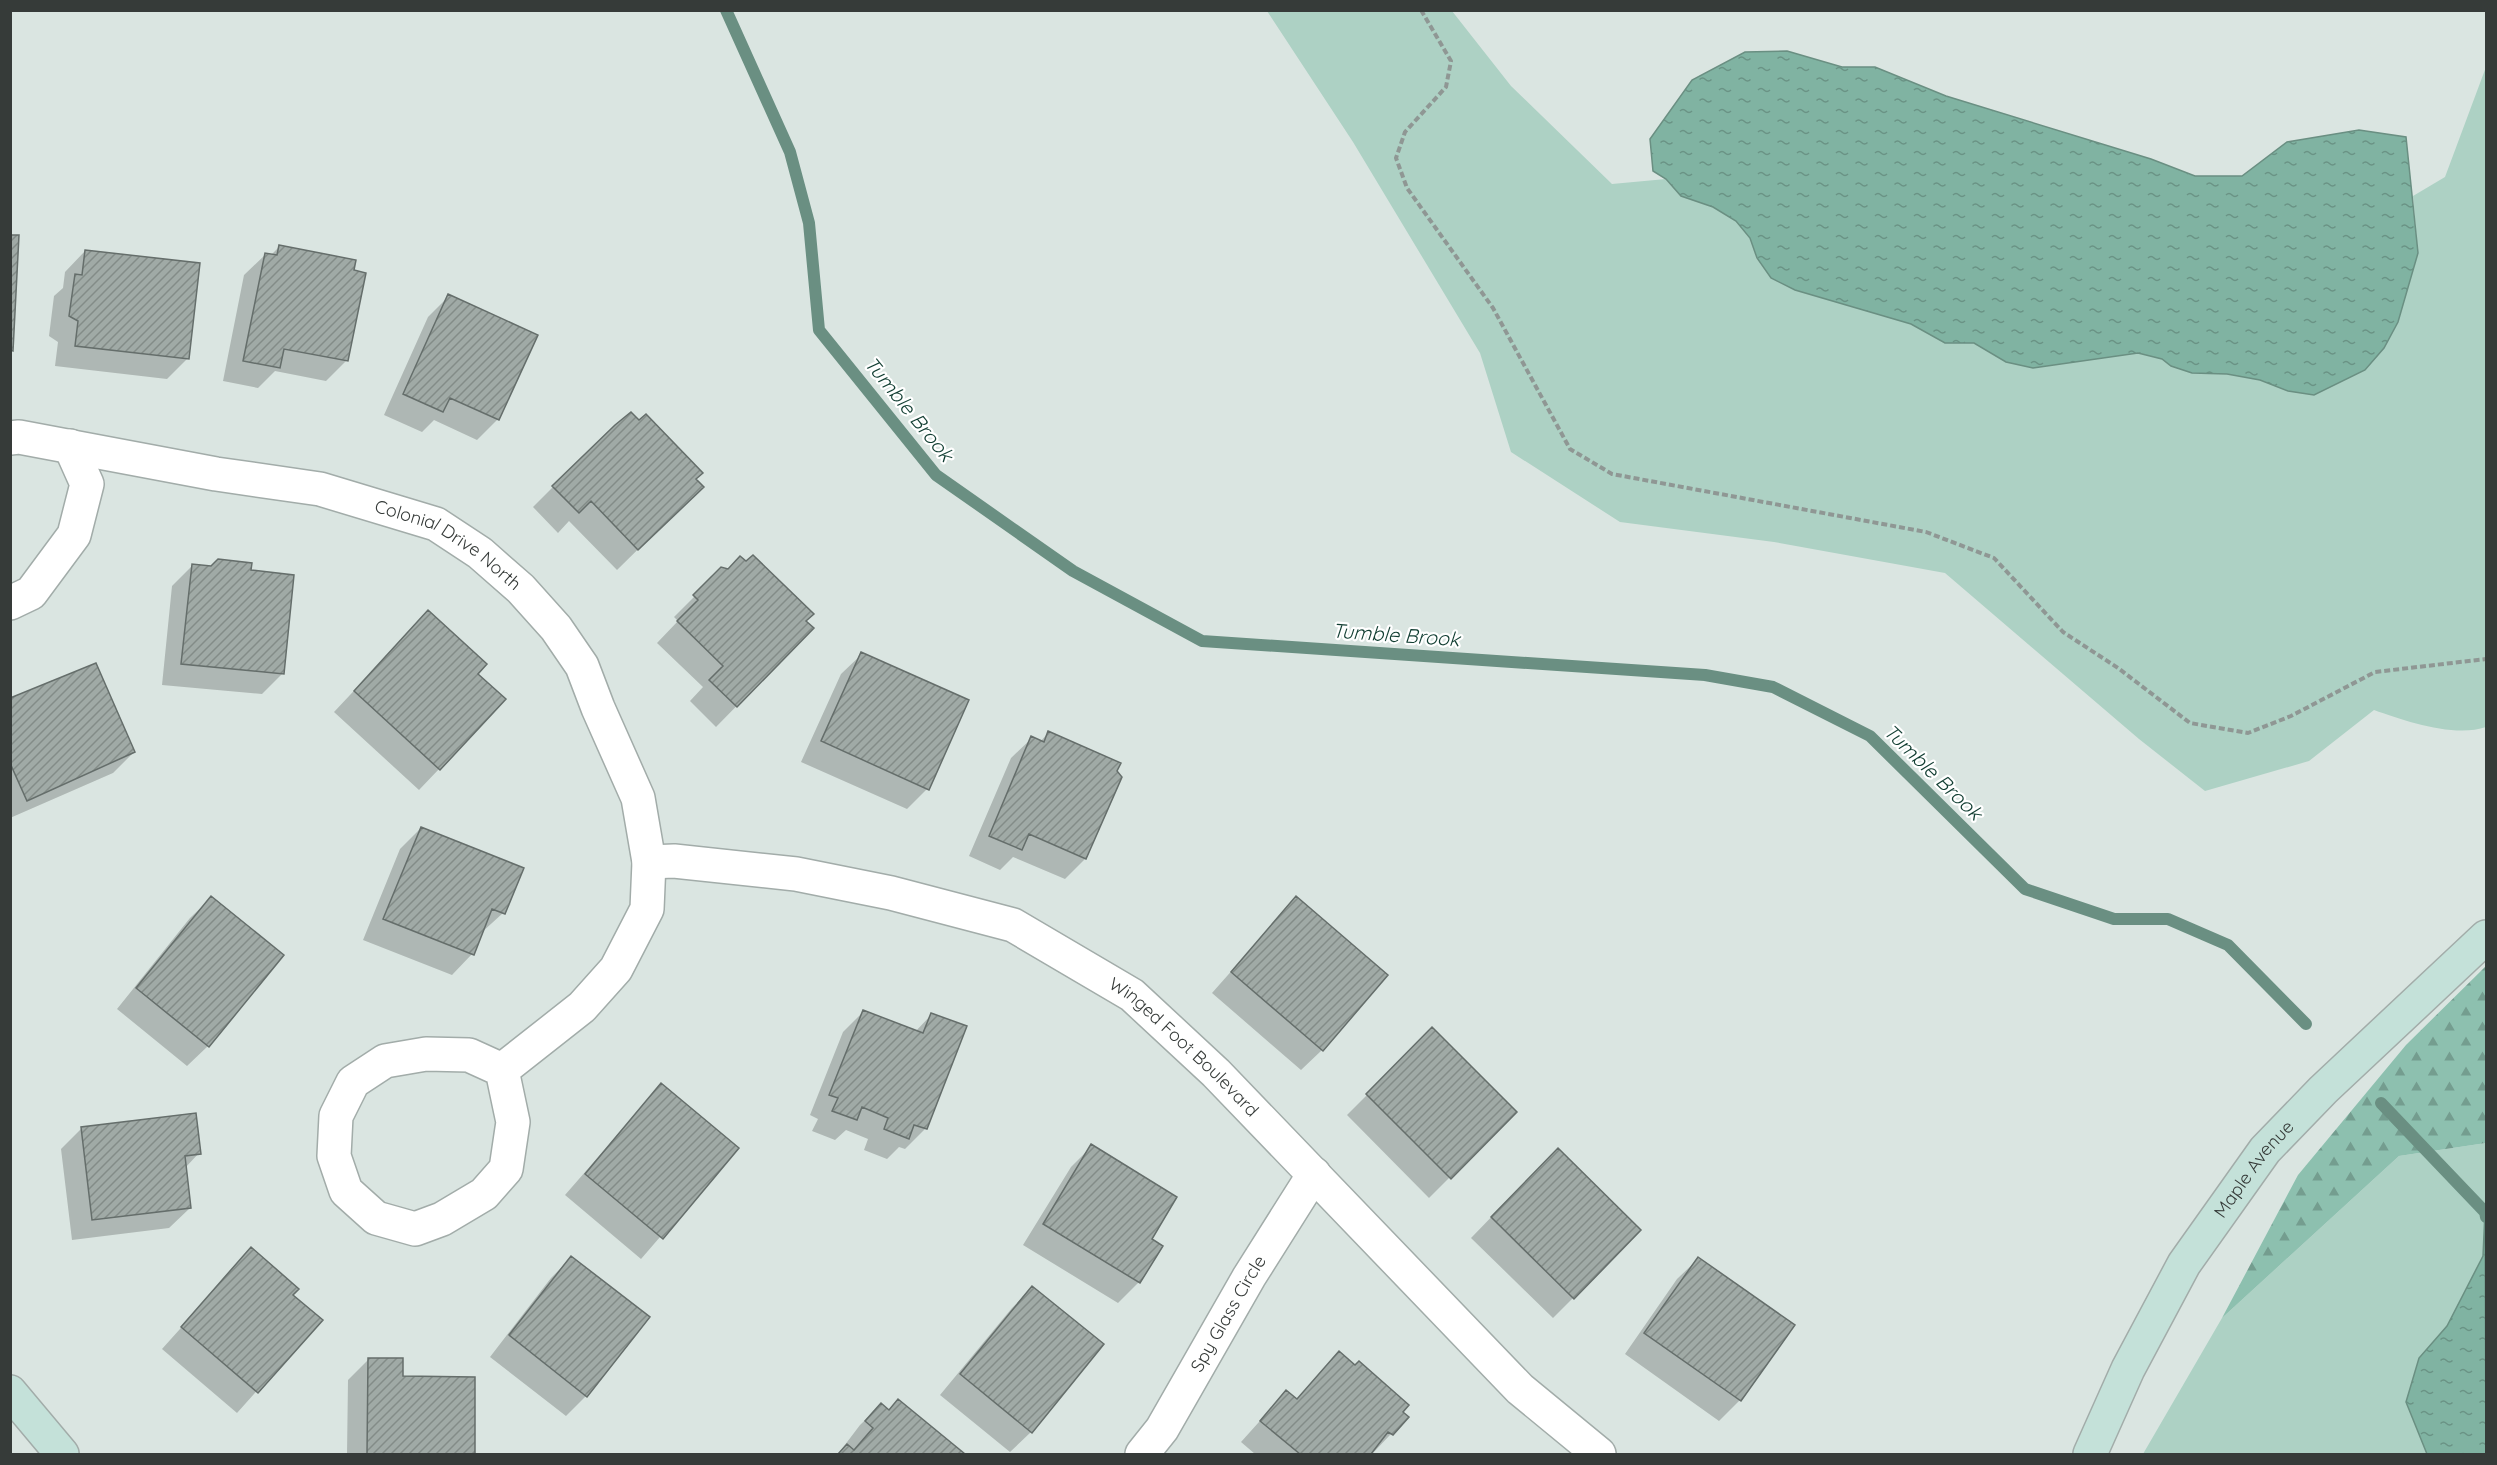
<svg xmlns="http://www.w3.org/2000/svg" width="2497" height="1465" viewBox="0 0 2497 1465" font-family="Quicksand,sans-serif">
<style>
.grass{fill:#add1c4}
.forest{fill:url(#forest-firs)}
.water{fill:url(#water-ripples);stroke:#6a8f82;stroke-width:1.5}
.shadow{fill:#0003}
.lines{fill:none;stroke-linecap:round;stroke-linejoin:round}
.stream{stroke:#6a8f82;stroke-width:12}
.building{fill:url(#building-hatch);stroke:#656e6b;stroke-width:1.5}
.street-casing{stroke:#a2aca9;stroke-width:36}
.secondary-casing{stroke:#a2aca9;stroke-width:36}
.path{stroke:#8f9794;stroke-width:4;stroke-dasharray:6 3;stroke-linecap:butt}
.street{stroke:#fff;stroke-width:33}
.secondary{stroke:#c4e1d9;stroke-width:33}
.labels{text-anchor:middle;stroke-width:4.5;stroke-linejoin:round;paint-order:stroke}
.street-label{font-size:18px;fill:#363b39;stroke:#fff}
.water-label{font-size:20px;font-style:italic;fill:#103d31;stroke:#fff}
</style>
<defs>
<pattern id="forest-firs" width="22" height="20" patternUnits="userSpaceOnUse" patternTransform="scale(1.5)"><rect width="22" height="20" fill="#8dc0af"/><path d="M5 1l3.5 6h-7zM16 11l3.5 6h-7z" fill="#749d8f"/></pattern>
<pattern id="water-ripples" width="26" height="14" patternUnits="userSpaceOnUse" patternTransform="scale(1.5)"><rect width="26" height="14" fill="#80b3a2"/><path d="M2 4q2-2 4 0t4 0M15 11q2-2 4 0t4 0" fill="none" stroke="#6a9385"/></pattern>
<pattern id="building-hatch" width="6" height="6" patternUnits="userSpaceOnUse" patternTransform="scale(1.5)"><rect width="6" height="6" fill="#a0aaa6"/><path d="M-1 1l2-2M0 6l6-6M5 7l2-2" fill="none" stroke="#838c88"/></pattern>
</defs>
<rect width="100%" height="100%" fill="#dae5e1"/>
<path class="grass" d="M1267,11H1452L1511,86L1612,184L1666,179L1681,196L1713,207L1736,221L1750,238L1757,259L1795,290L1912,324L1945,343H1974L2006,362L2093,358L2138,353L2162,359L2171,366L2192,373L2227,374L2260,380L2288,391L2384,348L2398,322L2418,253L2413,196L2445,177L2486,67V727C2455,738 2405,721 2374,710L2309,761L2205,791L2139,739L1945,573L1774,542L1620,522L1511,452L1480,353L1353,142Z
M2486,1143V1454H2143L2222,1318L2399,1156Z"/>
<path class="forest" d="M2486,966V1143L2399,1156L2222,1318L2298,1175L2406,1045Z"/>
<path class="water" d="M1787,51L1842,67H1875L1946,96L2151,159L2195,176H2242L2287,142L2359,130L2406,137L2418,253L2398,322L2384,348L2365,370L2314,395L2288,391L2260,380L2227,374L2192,373L2171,366L2162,359L2138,353L2033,368L2006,362L1974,343H1945L1911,324L1795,290L1771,278L1757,258L1750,238L1736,221L1713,207L1681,196L1666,179L1653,171L1650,139L1692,80L1745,52Z
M2485,1212L2486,1454H2427L2406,1402L2419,1358L2447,1326L2483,1256Z"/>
<path class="shadow" d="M279,247L347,360L326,381L275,371L258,388L223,381L244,275L265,255L270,256Z
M85,251L187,359L167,379L55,366L58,342L49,336L54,296L63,288L65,272Z
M449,296L498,419L477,440L434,420L422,432L384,415L428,317Z
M694,480L681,507L617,570L569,521L558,533L533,507L553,487Z
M192,566L250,572L282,674L262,694L162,685L172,586Z
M722,569L812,629L716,727L690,701L703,687L657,643L678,621L674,617Z
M428,612L476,674L439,769L419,790L334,712Z
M862,654L927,789L907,809L801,762L841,674Z
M53,680H63L134,752L113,773L10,818V699Z
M1048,733L1085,859L1065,879L1013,857L1000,870L969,856L1011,758L1032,738L1040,742Z
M421,828L522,869L503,913L481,933L472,954L452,975L363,940L400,849Z
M211,898L208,1046L187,1066L117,1009L190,918Z
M1296,898L1322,1050L1301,1070L1212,993Z
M863,1012L915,1032L932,1014L926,1128L905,1149L899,1147L887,1159L864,1150L868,1139L846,1130L835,1140L812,1131L818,1119L810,1115L843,1032Z
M1432,1030L1515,1112L1429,1198L1347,1115Z
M661,1085L737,1148L641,1259L565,1195Z
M81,1129L199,1153L185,1168L190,1208L169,1228L72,1240L61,1149Z
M1092,1146L1150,1239L1161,1247L1139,1282L1118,1303L1023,1245L1071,1167Z
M1537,1170L1573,1298L1553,1318L1471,1238Z
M251,1250L291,1296L320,1320L237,1413L162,1349Z
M571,1258L586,1396L566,1416L490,1357L551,1278Z
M1698,1259L1793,1326L1740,1400L1719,1421L1625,1354L1677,1279Z
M1032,1288L1102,1345L1031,1432L1010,1452L940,1395L1012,1308Z
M1339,1354L1407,1417L1372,1454H1255L1241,1442L1286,1392L1296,1400Z
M368,1360L401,1378H474L473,1454H347L348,1380Z
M898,1401L963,1454H838L860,1425L881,1405L888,1411Z"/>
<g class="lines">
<path class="stream" d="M726,10L790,152L809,223L819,330L936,475L1073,571L1202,641L1705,675L1773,687L1870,736L2025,889L2114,919H2168L2228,945L2306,1024
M2381,1103L2485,1212L2486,1217"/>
</g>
<path class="building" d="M10,235H19L13,351L10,350Z
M279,245L356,260L354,270L366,273L348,361L284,349L280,368L243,361L265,253L277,255Z
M85,250L200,263L189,359L75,346L78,321L69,316L75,274L82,275Z
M448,294L538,335L499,420L450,398L443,412L403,394Z
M631,412L639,420L646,414L703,473L696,479L704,487L638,550L591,501L579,513L552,486L615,425Z
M753,555L814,614L806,621L814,628L737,707L709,680L723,666L677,621L698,600L693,595L721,567L728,569L740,556L746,561Z
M218,559L252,563L251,570L294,575L284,674L181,664L192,564L211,566Z
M428,610L487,664L478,674L506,699L440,770L354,691Z
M861,652L969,700L929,790L821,741Z
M96,663L135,752L27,801L10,763V698Z
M1048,731L1121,763L1117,771L1122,777L1086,859L1029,834L1022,850L989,836L1031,736L1044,742Z
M421,827L524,868L505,914L492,909L474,955L383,919Z
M211,896L284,955L209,1047L136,988Z
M1296,896L1388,975L1323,1051L1231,972Z
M863,1010L923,1033L931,1013L967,1026L927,1129L914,1125L909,1139L884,1129L888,1118L862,1107L857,1120L832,1111L838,1098L829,1095Z
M1432,1027L1517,1112L1451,1179L1366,1094Z
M661,1083L739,1148L663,1239L585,1174Z
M196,1113L201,1154L185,1156L191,1208L92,1220L81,1127Z
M1091,1144L1177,1197L1152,1239L1163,1246L1140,1283L1043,1224Z
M1558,1148L1641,1230L1574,1299L1491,1217Z
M251,1247L299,1289L293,1295L323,1320L258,1393L181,1327Z
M571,1256L650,1317L587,1397L509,1335Z
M1698,1257L1795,1325L1741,1401L1644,1333Z
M1032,1286L1104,1344L1032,1433L960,1374Z
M1339,1351L1355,1365L1359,1361L1409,1405L1403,1412L1409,1417L1393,1435L1388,1432L1371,1454H1300L1260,1421L1286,1390L1297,1399Z
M368,1358H403V1376L475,1377V1454H367Z
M898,1399L965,1454H838L847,1444L854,1450L873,1428L865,1421L881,1403L889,1410Z"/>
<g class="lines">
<g class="street-casing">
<g id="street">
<path id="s1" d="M10,438L19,437L216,474L320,489L436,524L480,553L521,589L556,628L582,666L598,708L638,798L649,862L647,909L616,969L582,1007L502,1070L513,1122L506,1169L484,1194L442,1219L415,1229L376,1218L346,1191L334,1156L336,1116L353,1082L385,1061L426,1054L469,1055L502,1070"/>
<path d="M10,603L31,593L74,535L87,484L70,446"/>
<path id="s2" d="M649,862L674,861L796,874L891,893L1013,925L1132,995L1216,1073L1520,1389L1599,1454"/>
<path id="s3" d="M1142,1454L1162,1429L1249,1277L1314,1174"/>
</g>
</g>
<g class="secondary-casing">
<g id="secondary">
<path d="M10,1392L62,1454"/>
<path id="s4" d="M2090,1454L2128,1369L2184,1264L2265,1150L2323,1090L2486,937"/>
</g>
</g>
<path class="path" d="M1421,10L1451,61L1446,87L1405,132L1396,158L1407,188L1493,308L1570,449L1612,474L1926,532L1994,558L2063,632L2118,668L2190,723L2248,733L2291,716L2375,672L2486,659"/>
<use href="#street" class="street"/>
<use href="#secondary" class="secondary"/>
</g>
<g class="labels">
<g class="street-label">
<text dy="6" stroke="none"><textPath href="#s1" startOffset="456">Colonial Drive North</textPath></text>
<text dy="6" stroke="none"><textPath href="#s2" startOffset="582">Winged Foot Boulevard</textPath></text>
<text dy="6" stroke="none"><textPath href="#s4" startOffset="330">Maple Avenue</textPath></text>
<text dy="6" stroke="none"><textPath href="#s3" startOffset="165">Spy Glass Circle</textPath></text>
</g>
<g class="water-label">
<text transform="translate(909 409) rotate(51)" y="7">Tumble Brook</text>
<text transform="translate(1396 635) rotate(4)" y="7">Tumble Brook</text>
<text transform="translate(1933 772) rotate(44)" y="7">Tumble Brook</text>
</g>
</g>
<rect width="2497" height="1465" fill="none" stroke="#363b39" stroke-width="24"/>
</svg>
